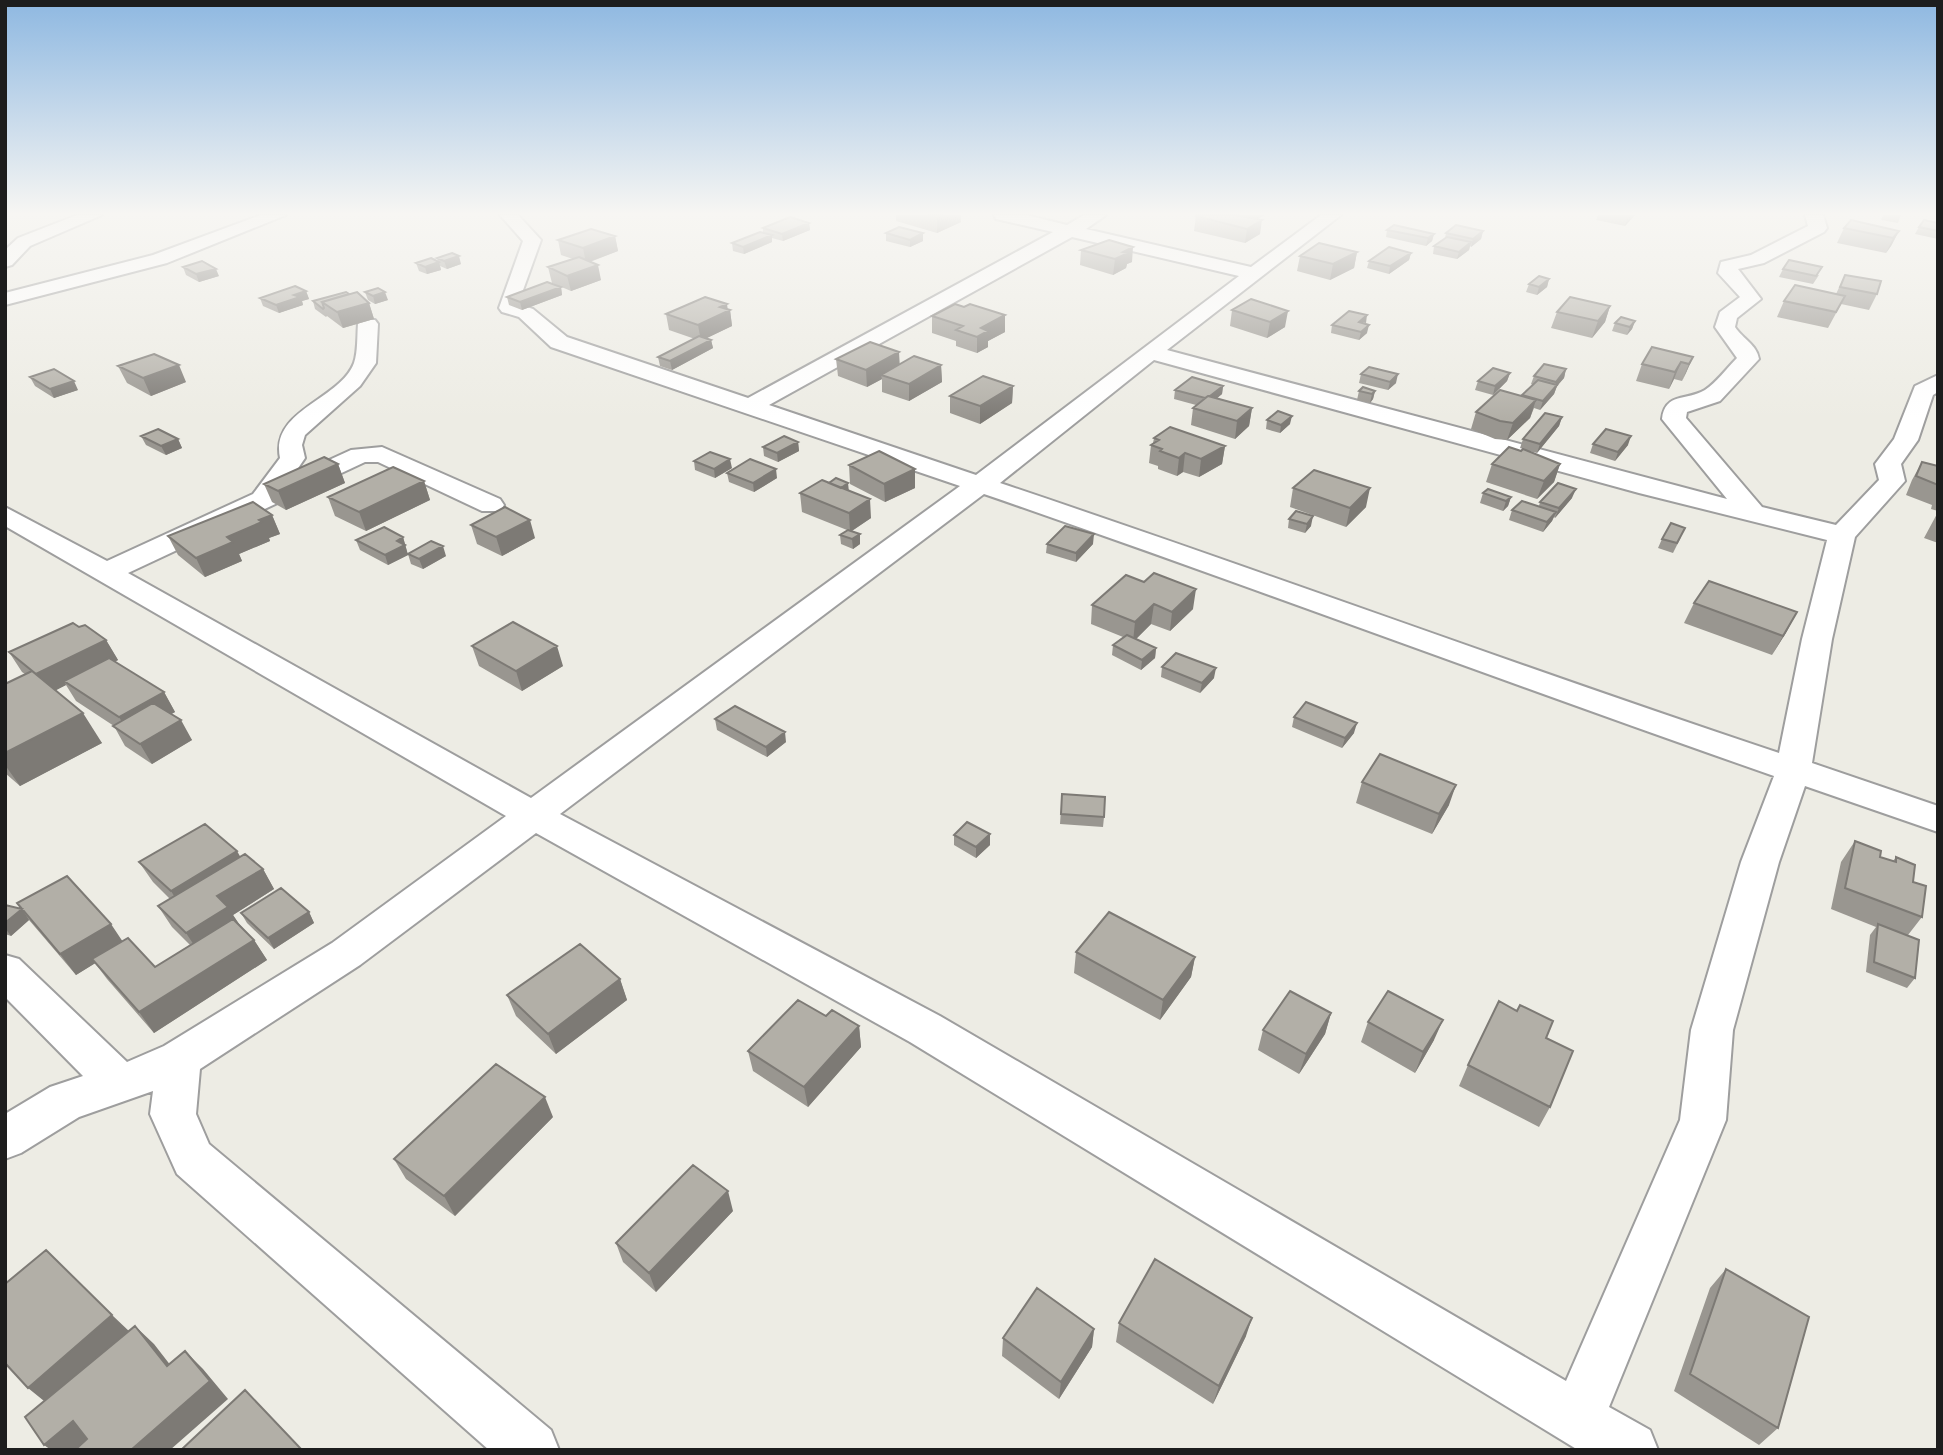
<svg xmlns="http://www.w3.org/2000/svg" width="1943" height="1455" viewBox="0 0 1943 1455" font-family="'DejaVu Sans',sans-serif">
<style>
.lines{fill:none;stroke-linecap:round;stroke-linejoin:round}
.minor-casing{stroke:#9e9e9e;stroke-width:4}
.minor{fill:#fff;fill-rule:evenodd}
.wall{fill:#999690}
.shaded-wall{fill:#7d7a75}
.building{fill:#b2afa7;stroke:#7d7a75;stroke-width:2}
</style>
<rect width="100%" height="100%" fill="#edece4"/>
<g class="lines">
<g class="minor-casing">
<path id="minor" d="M77,215H102L30,246L12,265L5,267V250L18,238Z
M261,215H286L167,263L5,305V293L153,255Z
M500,215H518L541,240L518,304L533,309L567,337L748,398L1053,232L996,219L994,215H1026L1067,225L1084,215H1106L1086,229L1251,267L1321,215H1341L1167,350L1727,499L1666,424L1662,419C1665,392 1687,401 1705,390C1716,383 1727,368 1737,358L1715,327L1720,312L1740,297L1718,273L1721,262L1751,255L1808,226L1805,215H1823L1827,228L1824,232L1764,263L1738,269L1761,299L1737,318L1735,327C1743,339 1757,345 1759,359L1720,401L1687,412L1686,418L1762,507L1836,525L1879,480L1875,464L1894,439L1915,386L1938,375V392L1933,395L1918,440L1901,464L1905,481L1855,537L1832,639L1812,763L1938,806V832L1805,786L1779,862L1733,1030L1726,1120L1609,1407L1650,1430L1658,1450H1578L910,1042L536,833L360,965L200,1069L196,1114L209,1144L551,1430L559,1450H489L177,1174L150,1114L153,1091L79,1117L21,1153L5,1159V1114L50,1087L83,1076L5,997V955L19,959L127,1062L164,1046L332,943L506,816L5,526V507L107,561L253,494L280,458C270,410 340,400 354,363C358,352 357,335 358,324L361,320H375L378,324L376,363L360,386L305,435L302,445L305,458L292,477L351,450L382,447L500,499L504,505L500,511H482L378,462H365L128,573L531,798L960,486L551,347L519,317L502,312L499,308L523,241ZM1072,237L1239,276L976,475L769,405ZM1154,360L1639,493L1827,540L1802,639L1779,753C1518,666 1260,570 1000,483ZM984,494C1248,585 1510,684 1774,776L1741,862L1691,1030L1680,1120L1566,1381L940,1016L560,814Z"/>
</g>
<use href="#minor" class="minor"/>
</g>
<path class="wall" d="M896,215H961V222L937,233L896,221Z
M1197,215H1264L1258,219L1260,234L1245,243L1194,231L1196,216Z
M1598,215H1635L1625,226L1596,220Z
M1883,215H1901L1898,223L1881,220Z
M809,223L810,230L783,241L772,238V242L744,254L733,251L732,243L763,233V228Z
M1938,223V239L1915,234L1919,227Z
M1844,228L1899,231L1891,246L1886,253L1837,243Z
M1387,230L1434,234L1432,241L1426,246L1386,237Z
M1483,231L1481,239L1471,247L1470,246L1469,250L1457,259L1433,254L1434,246L1445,238L1446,233Z
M886,233H923V241L910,247L886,241Z
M615,236L618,251L590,262L601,280L571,291L552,283L548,267L573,259L561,255L558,240Z
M1081,250L1132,262L1127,264L1126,268L1113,275L1080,265Z
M1357,252L1354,268L1330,280L1297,271L1300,256Z
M1411,253L1409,260L1389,274L1367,268L1369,261Z
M437,258L461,264L447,269L440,266L441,270L427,274L419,271L416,263L438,262Z
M183,267L219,276L199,282L186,275Z
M1783,269L1819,275L1813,284L1779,277Z
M1845,275L1877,294L1869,310L1841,304L1828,328L1777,317L1784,301L1836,294Z
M1549,279L1547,287L1537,295L1526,292L1529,284Z
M561,287L562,295L522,310L509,305L507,297Z
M306,291L309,299L302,301L303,305L279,313L263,306L260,298Z
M365,292L388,300L375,304L368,300Z
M313,301L369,303L374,319L343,328L327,316L326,317L315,309Z
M1610,306L1605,322L1592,338L1551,328L1557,312Z
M964,307L1005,315V332L988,341V347L977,353L956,346V341L932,333V316Z
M727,309L730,310L732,326L706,338L711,340L713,348L672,370L660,366L658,357L695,339L669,330L666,314Z
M1232,310L1285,327L1267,338L1230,326Z
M1635,321L1632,329L1627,335L1612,331L1615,323Z
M1365,324L1367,333L1359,340L1331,333L1332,325Z
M1693,357L1682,381L1674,379L1669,389L1636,381L1642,364Z
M836,359L900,365H941L942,382L909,401L882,392V379L867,387L838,376Z
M118,366L186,382L151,396L127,383Z
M1566,369L1564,378L1557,386L1554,394L1540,410L1534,408L1530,418L1507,440L1495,439L1471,429L1476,412L1522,396L1533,385L1531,384L1534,376Z
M1510,373L1507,381L1493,395L1475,390L1478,381Z
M1361,374L1396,383L1388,390L1359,383Z
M30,377L78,390L54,398L35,386Z
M1013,386L1012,403L980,424L950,413V396Z
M1223,386L1222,394L1217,398L1252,408L1249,426L1235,439L1191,425L1193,408L1196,405L1174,399L1175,390Z
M1359,391H1375L1373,399L1370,403L1357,400Z
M1562,417L1559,426L1537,453L1525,450L1560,464L1554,482L1537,499L1486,482L1492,464L1521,451L1523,449L1520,448L1523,439Z
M1267,420L1290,424L1280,433L1266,429Z
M141,436L178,439L182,448L166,455L146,445Z
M1154,438L1225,446L1222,464L1199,477L1183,472L1177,476L1158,469V466L1149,463L1151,445L1153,443Z
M798,442L799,451L778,462L764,456L763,447Z
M1593,444L1628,445L1615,461L1590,453Z
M694,461L732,468L715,478L695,470Z
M1922,462L1938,466V511L1931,509L1932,505L1906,495L1912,480Z
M338,464L345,483L286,510L272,502L264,484Z
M849,465L915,469V488L885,502L850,484Z
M727,473L777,478L754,492L729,482Z
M424,481L430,500L366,531L335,516L328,497Z
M1293,488L1366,507L1346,527L1290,507Z
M849,491L871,518L852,531L860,534V544L853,549L841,544L840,535L847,530L802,512L800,493Z
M1483,493L1511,497L1508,506L1503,511L1480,503Z
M1572,498L1555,518L1554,517L1552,521L1543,532L1509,520L1512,510L1539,506L1540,502Z
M1938,512V543L1924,538Z
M272,515L280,534L269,538L270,541L239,554L242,561L205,577L178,555L168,536Z
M1289,519L1311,526L1305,533L1288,528Z
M471,525L535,538L502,556L477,544Z
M403,537L408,555L388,565L360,550L356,540Z
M1681,537L1673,553L1658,548L1662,539Z
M1047,544H1093L1076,562L1046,553Z
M408,554L446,556L423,569L411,564Z
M1126,575L1193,609L1170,631L1151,624L1136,639L1156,648L1155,658L1141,670L1112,655L1113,645L1123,637L1091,624L1092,605Z
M1694,603L1787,631L1772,655L1684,623Z
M79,627L106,640L118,660L115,662L164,692L175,712L171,714L192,740L152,764L125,746L114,726L76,701L66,685L55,690L102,743L20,786L5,773V684L25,674L22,672L9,652Z
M472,646L563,666L522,691L479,666Z
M1162,667L1214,678L1200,693L1161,677Z
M1294,717L1354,733L1342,748L1292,727Z
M715,719L786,742L767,757L717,730Z
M1362,782L1449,805L1432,834L1356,803Z
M1062,794L1104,817L1103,827L1060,824Z
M954,835L990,845L976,858L954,845Z
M1855,841L1880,857L1893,861L1896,857L1913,882L1922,917L1908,935L1915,978L1907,988L1866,972L1870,935L1876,927L1831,909L1841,862Z
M240,857L263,869L274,889L233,915L239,924L254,940L267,960L154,1033L107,979L95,963L76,975L29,920L11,936L5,934V905L122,941L155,967L190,945L172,927L158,906L170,899L153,882L139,862Z
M309,912L314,923L274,949L247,923L241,913Z
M1076,952L1195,957L1191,977L1160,1020L1074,973Z
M620,979L627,1000L556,1054L516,1016L507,995Z
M1331,1013L1325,1034L1299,1074L1258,1050L1263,1030Z
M826,1016L859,1026L861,1047L808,1107L753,1071L748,1051Z
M1368,1022L1434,1040L1415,1073L1361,1042Z
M1546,1038L1550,1107L1539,1127L1459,1086L1468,1065Z
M553,1117L455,1216L406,1179L394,1159Z
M733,1211L656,1292L623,1262L616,1243Z
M1726,1269L1778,1428L1759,1445L1674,1391L1710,1288Z
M1119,1323L1246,1336L1213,1404L1116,1342Z
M1094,1329L1092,1347L1059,1399L1002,1356L1003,1338Z"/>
<path class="shaded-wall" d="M943,215H961V222L937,233V218Z
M1252,215H1264L1251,223Z
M1628,215H1635L1625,226Z
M1262,220L1260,234L1245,243L1247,229Z
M809,223L810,230L783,241L782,234Z
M1483,231L1481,239L1471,247L1473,239Z
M1899,231L1891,246L1886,253L1893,238Z
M923,233V241L910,247V240Z
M1434,234L1432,241L1426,246L1428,238Z
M772,235V242L744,254L743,247Z
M615,236L618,251L586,263L583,248Z
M1471,242L1469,250L1457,259L1459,252Z
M1133,247L1132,262L1127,264L1126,268L1113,275L1115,259L1123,252Z
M1357,252L1354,268L1330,280L1333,264Z
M1411,253L1409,260L1389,274L1390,266Z
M459,256L461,264L447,269L444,261Z
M439,262L441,270L427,274L425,267Z
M598,265L601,280L571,291L567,276Z
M216,269L219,276L199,282L196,274Z
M1549,279L1547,287L1537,295L1539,287Z
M561,287L562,295L522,310L520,302Z
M306,291L309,299L302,301L303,305L279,313L276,305L294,295Z
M385,292L388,300L375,304L373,296Z
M369,303L374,319L343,328L337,312Z
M727,304L728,311L730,310L732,326L701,341L698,325L720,307Z
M1610,306L1605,322L1592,338L1598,321Z
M1288,311L1285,327L1267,338L1270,322Z
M1005,315V332L988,341V347L977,353V337L981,328Z
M1367,315L1366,323L1359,322Z
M1635,321L1632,329L1627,335L1630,327Z
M1369,325L1367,333L1359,340L1361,332Z
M711,340L713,348L672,370L670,361Z
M899,352L900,369L881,375L882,379L867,387L866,370Z
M1693,357L1686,373L1682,381L1689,364Z
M1681,362L1674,379L1669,389L1675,372Z
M179,365L186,382L151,396L143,378Z
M941,365L942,382L909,401V384Z
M1566,369L1564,378L1557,386L1554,394L1540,410L1543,401L1554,389L1556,382Z
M1510,373L1507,381L1493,395L1495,386Z
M1398,374L1396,383L1388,390L1390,382Z
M74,381L78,390L54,398L50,389Z
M1013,386L1012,403L980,424V406Z
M1223,386L1222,394L1205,408L1207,399Z
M1375,391L1373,399L1370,403L1372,394Z
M1536,400L1530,418L1507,440L1513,423Z
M1252,408L1249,426L1235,439L1237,421Z
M1292,416L1290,424L1280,433L1281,425Z
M1562,417L1559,426L1537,453L1540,444Z
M1631,436L1628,445L1615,461L1618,452Z
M178,439L182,448L166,455L161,446Z
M798,442L799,451L778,462L777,453Z
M1225,446L1222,464L1199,477L1201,459Z
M1185,453L1183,472L1177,476L1179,458Z
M730,459L732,468L715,478L714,469Z
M338,464L345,483L286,510L278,491Z
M1560,464L1554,482L1537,499L1544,481Z
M776,469L777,478L754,492L753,483Z
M915,469V488L885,502L884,484Z
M424,481L430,500L366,531L359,512Z
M848,483L849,492L835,491Z
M1370,488L1366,507L1346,527L1350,508Z
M1576,489L1572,498L1555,518L1559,508Z
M1511,497L1508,506L1503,511L1506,501Z
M870,499L871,518L850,532L849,513Z
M1556,512L1552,521L1543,532L1547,522Z
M272,515L280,534L269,538L270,541L239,554L242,561L205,577L196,558L227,537L259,520Z
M1313,516L1311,526L1305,533L1307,524Z
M530,520L535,538L502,556L496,537Z
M860,534V544L853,549L852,539Z
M1094,534L1093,544L1076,562V553Z
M403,537L408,555L388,565L385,555L397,541Z
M443,546L446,556L423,569L419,559Z
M1196,589L1193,609L1170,631L1172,612Z
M1154,604L1151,624L1133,642L1135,622Z
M1797,612L1787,631L1772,655L1783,636Z
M106,640L118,660L69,684L64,681L66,685L49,694L36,674Z
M557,646L563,666L522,691L516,671Z
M1156,648L1155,658L1141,670L1142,660Z
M1216,668L1214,678L1200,693L1202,683Z
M164,692L175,712L131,737L119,717Z
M83,713L102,743L20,786L5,765V753Z
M181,720L192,740L152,764L140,744Z
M1357,723L1354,733L1342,748L1345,738Z
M785,732L786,742L767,757L766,747Z
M1456,785L1449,805L1432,834L1439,814Z
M990,834V845L976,858V847Z
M237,851L249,872L184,912L171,891Z
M263,869L274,889L233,915L241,927L200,954L186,933L217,896Z
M22,909L29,920L11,936L5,928V923Z
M309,912L314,923L274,949L268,938Z
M111,924L125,945L76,975L60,954Z
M254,940L267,960L154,1033L139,1012Z
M1195,957L1191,977L1160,1020L1163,1000Z
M620,979L627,1000L556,1054L548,1034Z
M1331,1013L1325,1034L1299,1074L1306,1054Z
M1443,1020L1434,1040L1415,1073L1423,1052Z
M859,1026L861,1047L808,1107L804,1087Z
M545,1097L553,1117L455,1216L444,1196Z
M728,1191L733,1211L656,1292L649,1273Z
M112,1315L131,1333L49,1405L28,1388Z
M1252,1318L1246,1336L1213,1404L1219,1386Z
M135,1326L154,1344L185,1384L167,1366Z
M1094,1329L1092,1347L1059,1399L1061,1382Z
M185,1351L203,1369L228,1399L170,1450H131Z
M73,1421L94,1438L80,1450H51L44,1445Z"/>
<path class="building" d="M928,215H943L937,218Z
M1197,215H1236L1262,220L1247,229L1196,216Z
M790,217L809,223L782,234L763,228Z
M1851,220L1899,231L1893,238L1844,228Z
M1924,220L1938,223V231L1919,227Z
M1394,225L1434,234L1428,238L1387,230Z
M1456,225L1483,231L1473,239L1446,233Z
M899,227L923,233L910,240L886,233Z
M591,229L615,236L583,248L558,240Z
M760,232L772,235L743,247L732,243Z
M1447,237L1471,242L1459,252L1434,246Z
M1109,240L1133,247L1123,252L1128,253L1115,259L1081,250Z
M1319,243L1357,252L1333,264L1300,256Z
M1389,247L1411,253L1390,266L1369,261Z
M452,253L459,256L444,261L437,258Z
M579,257L598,265L567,276L548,267Z
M431,258L439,262L425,267L416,263Z
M1789,260L1822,267L1816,276L1783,269Z
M202,261L216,269L196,274L183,267Z
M1845,275L1881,281L1877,294L1840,287Z
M1539,276L1549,279L1539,287L1529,284Z
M547,282L561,287L520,302L507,297Z
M1795,285L1845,296L1836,312L1784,301Z
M295,286L306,291L294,295L300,297L276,305L260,298Z
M378,288L385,292L373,296L365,292Z
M346,292L349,294L322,302L324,308L323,309L313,301Z
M357,292L369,303L337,312L322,302Z
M705,297L727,304L720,307L730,310L698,325L666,314Z
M1570,297L1610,306L1598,321L1557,312Z
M1251,299L1288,311L1270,322L1232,310Z
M955,304L964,307L970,304L1005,315L981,328L988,331L977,337L956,330L963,326L932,316Z
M1349,311L1367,315L1359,322L1369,325L1361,332L1332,325Z
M1621,317L1635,321L1630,327L1615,323Z
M699,336L711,340L670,361L658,357Z
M870,342L899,352L866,370L836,359Z
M1652,347L1693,357L1689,364L1681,362L1675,372L1642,364Z
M154,354L179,365L143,378L118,366Z
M914,356L941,365L909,384L881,375Z
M1544,364L1566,369L1556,382L1534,376Z
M1369,367L1398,374L1390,382L1361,374Z
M1493,368L1510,373L1495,386L1478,381Z
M54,369L74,381L50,389L30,377Z
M983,376L1013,386L980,406L950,396Z
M1192,377L1223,386L1210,396H1208L1205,398L1175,390Z
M1538,380L1557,385L1543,401L1522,395Z
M1363,387L1375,391L1372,394L1359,391Z
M1500,390L1536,400L1513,423L1500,421L1476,412Z
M1208,396L1252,408L1237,421L1193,408Z
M1278,411L1292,416L1281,425L1267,420Z
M1545,413L1562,417L1540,444L1523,439Z
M1170,427L1225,446L1201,459L1185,453L1179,458L1160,451L1162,449L1151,445L1159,440L1154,438Z
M158,429L178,439L161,446L141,436Z
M1606,429L1631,436L1618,452L1593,444Z
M784,436L798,442L777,453L763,447Z
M1509,447L1521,451L1523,449L1560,464L1544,481L1492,464Z
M879,451L915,469L884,484L849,465Z
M710,452L730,459L714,469L694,461Z
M324,457L338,464L278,491L264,484Z
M750,459L776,469L753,483L727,473Z
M1922,462L1938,466V485L1916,476Z
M393,467L424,481L359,512L328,497Z
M1314,470L1370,488L1350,508L1293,488Z
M836,478L848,483L841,488L829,483Z
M822,480L870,499L849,513L800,493Z
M1558,483L1576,489L1559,508L1540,502Z
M1488,489L1511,497L1506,501L1483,493Z
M1522,501L1556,512L1547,522L1512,510Z
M253,502L272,515L259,520L262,522L227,537L233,542L196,558L168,536Z
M505,507L530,520L496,537L471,525Z
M1296,511L1313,516L1307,524L1289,519Z
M1671,523L1685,528L1677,543L1662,539Z
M1065,526L1094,534L1076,553L1047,544Z
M384,527L403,537L397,541L405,545L385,555L356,540Z
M848,530L860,534L852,539L840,535Z
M431,541L443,546L419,559L408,554Z
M1154,573L1196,589L1172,612L1154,604L1135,622L1092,605L1126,575L1144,582Z
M1709,581L1797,612L1783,636L1694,603Z
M513,622L557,646L516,671L472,646Z
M73,623L79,627L85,625L106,640L36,674L9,652Z
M1127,635L1156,648L1142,660L1113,645Z
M1176,653L1216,668L1202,683L1162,667Z
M109,658L164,692L119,717L64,681Z
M32,671L83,713L5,753V684Z
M1306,702L1357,723L1345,738L1294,717Z
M153,703L181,720L140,744L113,726Z
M735,706L785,732L766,747L715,719Z
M1380,754L1456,785L1439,814L1362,782Z
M1062,794L1105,797L1104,817L1061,814Z
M967,822L990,834L976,847L954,835Z
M205,824L237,851L171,891L139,862Z
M1855,841L1881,851L1880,857L1896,862V857L1915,865L1913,882L1926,886L1922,917L1845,888Z
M245,854L263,869L217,896L228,907L186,933L158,906Z
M67,876L111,924L60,954L17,903Z
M281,888L309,912L268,938L241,913Z
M5,905L22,909L5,923Z
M1109,912L1195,957L1163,1000L1076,952Z
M233,919L254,940L139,1012L92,959L128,938L155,967Z
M1878,924L1919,940L1915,978L1874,962Z
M580,944L620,979L548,1034L507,995Z
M1290,991L1331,1013L1306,1054L1263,1030Z
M1388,991L1443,1020L1423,1052L1368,1022Z
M798,1000L826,1016L832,1010L859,1026L804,1087L748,1051Z
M1499,1001L1517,1011L1520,1005L1553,1021L1546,1038L1573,1051L1550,1107L1468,1065Z
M496,1064L545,1097L444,1196L394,1159Z
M693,1165L728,1191L649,1273L616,1243Z
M46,1250L112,1315L28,1388L5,1363V1284Z
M1155,1259L1252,1318L1219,1386L1119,1323Z
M1726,1269L1809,1317L1778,1428L1690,1374Z
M1037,1288L1094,1329L1061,1382L1003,1338Z
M135,1326L167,1366L185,1351L210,1381L131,1450H77L76,1449L87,1439L73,1421L44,1445L25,1417Z
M245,1390L302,1450H181Z"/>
<linearGradient id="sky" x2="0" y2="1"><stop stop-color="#8eb8e1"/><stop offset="0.51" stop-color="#f7f6f3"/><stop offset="1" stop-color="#f7f6f3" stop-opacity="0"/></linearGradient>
<rect width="1943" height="419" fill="url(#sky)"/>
<rect width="1943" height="1455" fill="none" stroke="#1d1d1d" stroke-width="14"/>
</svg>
